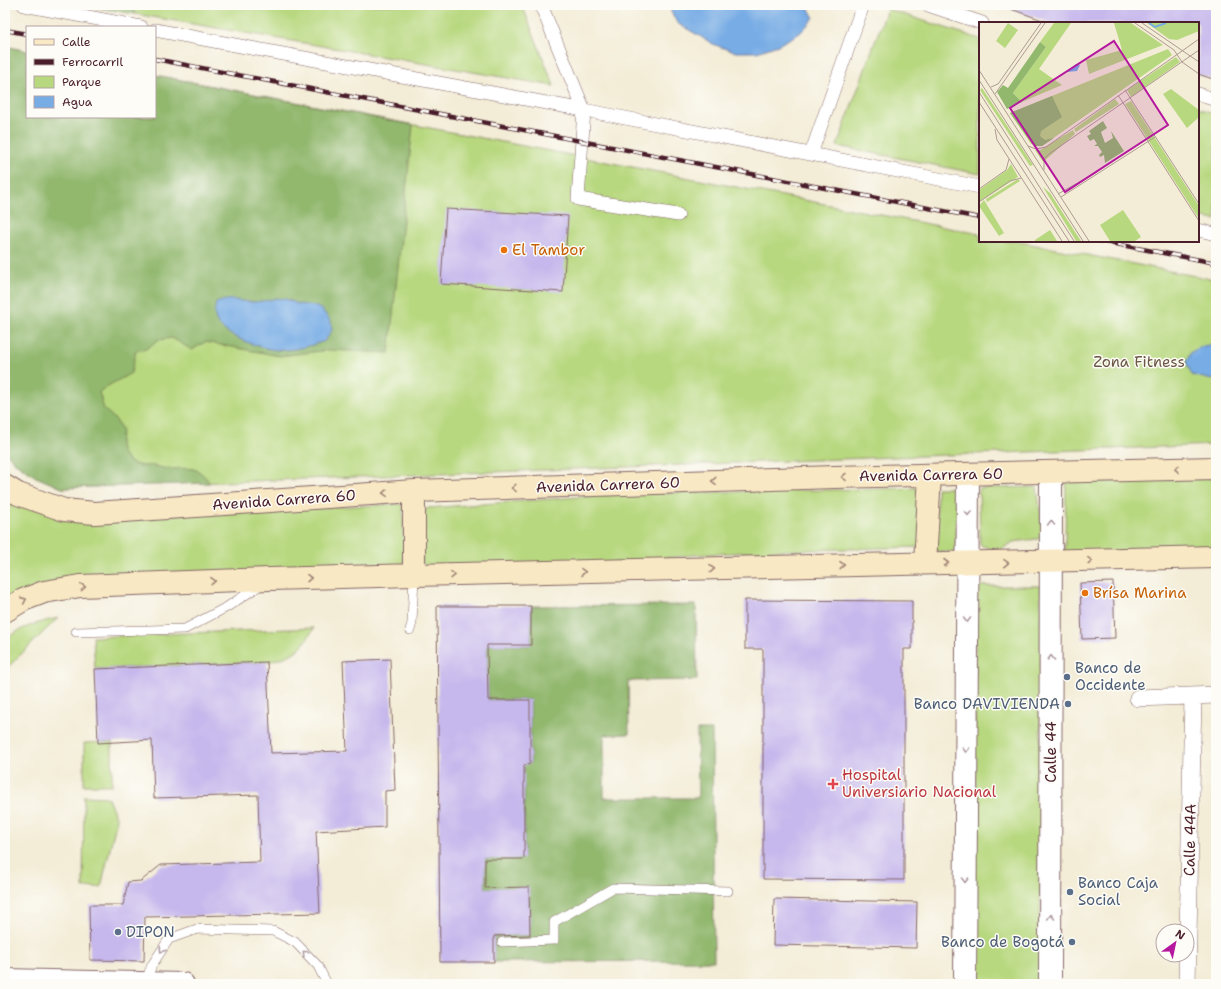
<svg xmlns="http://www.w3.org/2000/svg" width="1221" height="989" viewBox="0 0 1221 989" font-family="'Shantell Sans',sans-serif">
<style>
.green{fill:#b8d87f;stroke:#817c55}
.forest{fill:#92b86e;stroke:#6e6c4c}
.water{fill:#77ace5;stroke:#606688}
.building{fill:#c6b7ec}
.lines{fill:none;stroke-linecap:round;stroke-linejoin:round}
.service-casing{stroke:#856767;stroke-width:10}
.pedestrian-casing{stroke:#856767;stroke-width:14}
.minor-casing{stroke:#856767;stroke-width:18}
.tertiary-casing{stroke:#856767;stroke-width:24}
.secondary-casing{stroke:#856767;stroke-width:24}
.service{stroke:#fff;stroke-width:9}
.pedestrian{stroke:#fff;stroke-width:13}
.minor{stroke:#fff;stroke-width:17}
.tertiary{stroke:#fff;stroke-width:22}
.secondary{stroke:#f8e8c3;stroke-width:22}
.rail-casing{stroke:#4a1f2b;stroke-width:4.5}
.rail{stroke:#fdfcf7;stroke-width:3;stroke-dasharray:9;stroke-linecap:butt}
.oneway{stroke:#a18477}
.oneway2{stroke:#ae9aa0}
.food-dot{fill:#e8710a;stroke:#fdfcf7;stroke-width:1.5}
.service-dot{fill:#5c6f8a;stroke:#fdfcf7;stroke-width:1.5}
.health-dot{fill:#e0444e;stroke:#fdfcf7;stroke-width:1.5}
.labels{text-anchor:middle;stroke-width:3;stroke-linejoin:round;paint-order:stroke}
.food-label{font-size:15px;fill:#c56008;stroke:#fdfcf7;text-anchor:start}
.park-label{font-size:15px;fill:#6b5644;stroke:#fdfcf7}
.street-label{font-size:15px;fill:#4a1f2b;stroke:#fdfcf7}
.service-label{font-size:15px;fill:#4e5e75;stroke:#fdfcf7;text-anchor:start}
.health-label{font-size:15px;fill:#be3a42;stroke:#fdfcf7;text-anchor:start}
.inset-river{fill:none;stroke:#77ace5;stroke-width:2}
.inset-road{fill:none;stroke:#af9a92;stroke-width:1}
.view{fill:#b5179e;fill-opacity:0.15;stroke:#b5179e;stroke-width:2}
.inset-edge{fill:none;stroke:#4a1f2b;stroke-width:2}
</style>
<rect width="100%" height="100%" fill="#fdfcf7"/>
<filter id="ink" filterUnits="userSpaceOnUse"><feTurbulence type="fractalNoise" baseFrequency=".025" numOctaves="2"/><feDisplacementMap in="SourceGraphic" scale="8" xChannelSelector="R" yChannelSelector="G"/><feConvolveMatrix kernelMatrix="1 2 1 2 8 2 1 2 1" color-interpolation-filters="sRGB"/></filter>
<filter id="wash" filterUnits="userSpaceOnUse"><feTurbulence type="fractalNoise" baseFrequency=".012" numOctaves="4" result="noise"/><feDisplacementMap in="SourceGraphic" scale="16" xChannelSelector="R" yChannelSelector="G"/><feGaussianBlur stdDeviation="0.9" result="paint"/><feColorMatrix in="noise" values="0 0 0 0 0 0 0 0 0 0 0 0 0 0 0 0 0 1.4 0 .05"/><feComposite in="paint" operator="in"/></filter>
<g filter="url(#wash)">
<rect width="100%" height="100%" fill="#f3ecd6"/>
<path class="green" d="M133,5H522L554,86L135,14Z
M887,9L980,39V174L837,146Z
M5,46L27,51V117H155V75L980,234V241H1015L1216,280V445L62,488C40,479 21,469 5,451Z
M1198,108L1216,114V220L1198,217Z
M1216,478V548L1065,554L1066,482Z
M1037,487L1044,538L1013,542L1002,549L994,550L980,545L979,488Z
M922,488V547L768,551L694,555L621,563L427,567L422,562L423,512L428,508L619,494Z
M937,488H957L956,552L936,551Z
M5,494L120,517L399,504L403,505L404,563L401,566L5,602Z
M976,586H1041L1040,984H973Z
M58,618L5,670V640C22,626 37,623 58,618Z
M314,628C301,651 293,656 267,662L95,669L93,637Z
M112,742V785H84V743Z
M84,796L107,797L117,819L101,887L83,888Z"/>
<path class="forest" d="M77,5H133L135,14Z
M5,46L27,51V117H155V75L413,125L389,353L329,350L280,356L205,342L192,350L172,338L158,340L146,349L136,351L131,373C120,380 109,384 99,392L104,409L116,420L122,432C116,450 125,464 143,466C147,466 150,465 153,466C159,467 165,469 171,469C179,469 189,467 196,470C202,472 206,478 210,483L62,488L36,477L14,462L5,451Z
M696,605L697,680L628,681L629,734L604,735V798H698L697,730H712L714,961L494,962V936L530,935L529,888H485V859L524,858V785L490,765L530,764V700H488L487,645H531V606Z"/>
<path class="water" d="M673,5H807L814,18L800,33L778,45L757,52H736L715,45L677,23L670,9Z
M277,298L286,299L298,304L315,306L322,310L331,321L332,330L325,341C309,346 294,351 277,350C261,349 228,337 218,324C214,318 214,310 216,303C230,297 236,301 251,302C260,302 269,300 277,298Z
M1216,343V379L1212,380L1192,375L1186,362L1191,352L1201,347Z"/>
<g id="blocks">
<path class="building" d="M1005,5H1216V80L1198,74V23H1051L1005,7Z
M446,209L568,216L563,292L441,284Z
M1113,582L1115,638L1082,639L1080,583Z
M745,600L912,601V649H904V880L763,879V649H745Z
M437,606H531V645H487L488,700H530V764L524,765V859H485V888L529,887L530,935L494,936V962H440Z
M390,659L395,790L385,791V827L316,831L320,913L145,917L144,961L90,960L89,905H123L128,882L141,881L161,865L260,862L258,795L154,798L152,740L98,743L95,669L267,662L271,753L347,751L343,661Z
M774,899L917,902L916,948L773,945Z"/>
</g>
</g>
<g filter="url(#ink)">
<use href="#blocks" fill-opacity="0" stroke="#856767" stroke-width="1"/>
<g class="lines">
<g class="service-casing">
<path id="service" d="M410,630L412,623L414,575
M76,632L185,629L227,607L262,584
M502,942L554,940V922L613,888L728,891
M145,983L152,965L169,939L197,929L273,931L295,942L318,966L327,984"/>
</g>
<g class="pedestrian-casing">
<path id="pedestrian" d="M24,5L141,27
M928,5L982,23
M155,30L584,110L541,5
M1198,94L1216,100
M811,154L863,5
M678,215L578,199L584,110L980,187
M1198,230L1216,234"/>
</g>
<g class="minor-casing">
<path id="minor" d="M1138,698L1216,695
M1187,984L1193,696"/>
</g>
<g class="tertiary-casing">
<path id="tertiary" d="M5,980L183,984
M965,984L968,474
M1050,984L1051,472"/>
</g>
<g class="secondary-casing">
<path id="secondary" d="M5,486L18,494L64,510L95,513L414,491L835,477L1216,468
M925,563L930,475
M414,575V491
M5,611L23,600L44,592L80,586L270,579L414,575L1216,557"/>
</g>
<use href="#service" class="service"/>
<use href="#pedestrian" class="pedestrian"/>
<use href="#minor" class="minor"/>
<use href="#tertiary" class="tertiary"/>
<use href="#secondary" class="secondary"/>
<g class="rail-casing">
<path id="rail" d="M5,30L27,34
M155,59L980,218
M1100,241L1216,263"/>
</g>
<use href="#rail" class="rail"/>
</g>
<defs><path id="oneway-chevron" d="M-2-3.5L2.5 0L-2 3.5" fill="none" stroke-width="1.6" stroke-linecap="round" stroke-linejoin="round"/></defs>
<g class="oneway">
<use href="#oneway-chevron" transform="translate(1177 469) rotate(179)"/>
<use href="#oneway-chevron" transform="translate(844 477) rotate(179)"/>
<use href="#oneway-chevron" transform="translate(714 481) rotate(178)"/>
<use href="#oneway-chevron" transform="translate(514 488) rotate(178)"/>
<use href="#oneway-chevron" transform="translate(385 493) rotate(176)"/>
<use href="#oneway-chevron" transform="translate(1090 561) rotate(-2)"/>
<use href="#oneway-chevron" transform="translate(946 563)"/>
<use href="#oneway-chevron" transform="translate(1006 563) rotate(-1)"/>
<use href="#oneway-chevron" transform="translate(842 565) rotate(-1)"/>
<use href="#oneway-chevron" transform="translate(712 569) rotate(-1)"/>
<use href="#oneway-chevron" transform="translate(583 572) rotate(-1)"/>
<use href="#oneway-chevron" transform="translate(453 575) rotate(-1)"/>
<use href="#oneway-chevron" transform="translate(309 578) rotate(-1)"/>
<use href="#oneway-chevron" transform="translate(213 581) rotate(-2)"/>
<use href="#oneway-chevron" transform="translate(83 587) rotate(-4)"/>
<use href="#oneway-chevron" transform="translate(24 600) rotate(-24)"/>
</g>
<g class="oneway2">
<use href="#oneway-chevron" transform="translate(968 513) rotate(90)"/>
<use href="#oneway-chevron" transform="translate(1051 523) rotate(-90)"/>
<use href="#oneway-chevron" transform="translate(967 620) rotate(90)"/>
<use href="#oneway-chevron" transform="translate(1051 658) rotate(-90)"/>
<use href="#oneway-chevron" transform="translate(966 750) rotate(90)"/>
<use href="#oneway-chevron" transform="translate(965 880) rotate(90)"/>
<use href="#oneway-chevron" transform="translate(1051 917) rotate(-90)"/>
<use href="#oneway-chevron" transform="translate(162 950) rotate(124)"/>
<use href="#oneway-chevron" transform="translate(305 953) rotate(-134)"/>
</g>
</g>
<g class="food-dot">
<circle cx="504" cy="250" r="4"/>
<circle cx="1085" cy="593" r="4"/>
</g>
<g class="service-dot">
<circle cx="1067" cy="677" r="4"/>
<circle cx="1068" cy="704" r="4"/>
<circle cx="1070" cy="892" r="4"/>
<circle cx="118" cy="932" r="4"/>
<circle cx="1072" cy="942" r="4"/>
</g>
<path class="health-dot" d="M831 778h4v4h4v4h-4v4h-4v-4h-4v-4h4z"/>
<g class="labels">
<g class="food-label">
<text x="512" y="255">El Tambor</text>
<text x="1093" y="598">Brísa Marina</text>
</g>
<g class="park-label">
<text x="1139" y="367">Zona Fitness</text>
</g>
<g class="street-label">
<text transform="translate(931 475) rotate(-1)" y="5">Avenida Carrera 60</text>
<text transform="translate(608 485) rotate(-2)" y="5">Avenida Carrera 60</text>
<text transform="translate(284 500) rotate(-4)" y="5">Avenida Carrera 60</text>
<text transform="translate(1051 752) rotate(-90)" y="5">Calle 44</text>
<text transform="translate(1190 840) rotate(-89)" y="5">Calle 44A</text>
</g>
<g class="service-label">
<text x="1075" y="673">Banco de<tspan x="1075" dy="17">Occidente</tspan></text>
<text x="1060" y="709" text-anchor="end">Banco DAVIVIENDA</text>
<text x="1078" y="888">Banco Caja<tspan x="1078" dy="17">Social</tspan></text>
<text x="126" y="937">DIPON</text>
<text x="1064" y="947" text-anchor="end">Banco de Bogotá</text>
</g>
<g class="health-label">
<text x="842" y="780">Hospital<tspan x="842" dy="17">Universiario Nacional</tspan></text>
</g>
</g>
<g transform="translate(979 22)">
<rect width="220" height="220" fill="#f3ecd6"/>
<path d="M29,1L39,8L26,26L17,19ZM75,1H92L60,47L83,63L43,80L34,71L67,25L61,20ZM135,1H152L184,23L110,52L107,38L143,28ZM168,1H220V9L198,18L190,17ZM189,27L193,33L63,124L52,122L31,91ZM197,35L201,40L152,75L148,68ZM3,66L54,143L51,144L1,68ZM192,67L220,88V95L208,106L184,72ZM136,77L140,82L97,110L95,107ZM152,79L220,184V197L146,82ZM94,108L96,112L64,140L56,128H61ZM32,142L39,155L0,180V168L28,148ZM39,157L41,159L8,180L7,177ZM64,165L71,171L102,219H97ZM5,178L25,211L20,214L0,184ZM144,188L162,215L156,219H131L121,203ZM71,208L78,219H56V218Z" fill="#b8d87f"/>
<path d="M61,20L67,25L34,71L43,80L28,87L18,70L24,63L29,66ZM73,74L83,95L62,109L61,114L66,118L75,116L63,124H55L31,91ZM124,99L128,106L122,110L126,121L134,116L132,109L145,129L126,141L125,133L121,135L120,133L123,130L119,124H115L118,122L115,117L111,119L108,114L112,112L110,109Z" fill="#92b86e"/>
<path d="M97,42L101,43L98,49L88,50Z" fill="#77ace5"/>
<path class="inset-river" d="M170,1L176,5L187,1"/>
<path class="inset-road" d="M156,1L195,28L203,40L220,52M163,1L220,40M0,48L110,219M0,58L104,219M12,65L19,62L62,1M146,68L220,182M0,70L95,219M16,72L66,1M139,73L220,199M0,80L90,219M16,107L18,118L83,219M49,124L57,127L67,125L220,17M65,148V137L70,132L220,28M0,167L27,148L30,137M79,172L118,150M82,175L176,115M0,180L31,159L42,156"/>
<path class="view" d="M135,19L189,103L86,170L31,86Z"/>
<rect width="220" height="220" class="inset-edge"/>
</g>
<rect width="1221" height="989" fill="none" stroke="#fdfcf7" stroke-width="20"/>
<rect x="26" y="26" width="130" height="92" fill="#fdfcf7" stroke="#b5a4a5"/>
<rect x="34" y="39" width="20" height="6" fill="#f8e8c3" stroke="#b5a4a5"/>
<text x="62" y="46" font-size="12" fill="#4a1f2b">Calle</text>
<rect x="34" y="59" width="20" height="6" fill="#4a1f2b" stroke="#b5a4a5"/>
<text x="62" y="66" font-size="12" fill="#4a1f2b">Ferrocarril</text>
<rect x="34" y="76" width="20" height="12" fill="#b8d87f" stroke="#b5a4a5"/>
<text x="62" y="86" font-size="12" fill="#4a1f2b">Parque</text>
<rect x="34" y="96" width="20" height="12" fill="#77ace5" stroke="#b5a4a5"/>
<text x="62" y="106" font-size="12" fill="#4a1f2b">Agua</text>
<g transform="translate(1175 943) rotate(33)"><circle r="19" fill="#fdfcf7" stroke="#b5a4a5"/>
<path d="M0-3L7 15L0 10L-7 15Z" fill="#b5179e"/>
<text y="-6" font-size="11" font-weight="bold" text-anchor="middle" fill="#4a1f2b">N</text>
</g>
</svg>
